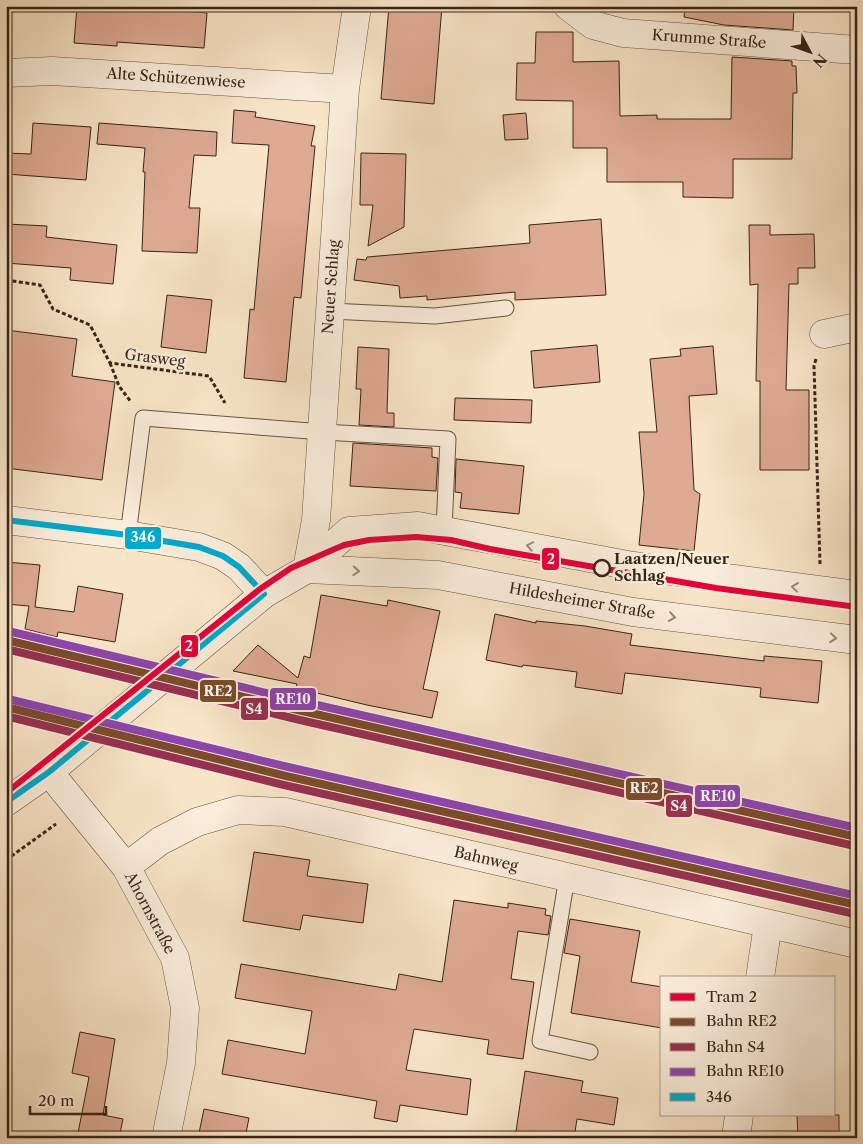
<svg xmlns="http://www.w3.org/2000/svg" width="863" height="1144" viewBox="0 0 863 1144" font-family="'Libre Caslon Text',serif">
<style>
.building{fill:#dfaa94;stroke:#382416}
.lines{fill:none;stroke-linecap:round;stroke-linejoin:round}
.service-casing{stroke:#685442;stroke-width:17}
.minor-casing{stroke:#685442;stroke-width:29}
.tertiary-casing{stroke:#685442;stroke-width:29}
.path{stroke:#382416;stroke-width:3;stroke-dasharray:4 2.5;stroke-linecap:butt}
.service{stroke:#faeddb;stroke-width:15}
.minor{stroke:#faeddb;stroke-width:28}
.tertiary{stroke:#faeddb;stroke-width:28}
.bus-1-casing{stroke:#faeddb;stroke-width:10}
.bus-1{stroke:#00a9ce;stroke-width:6}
.rail-1-casing{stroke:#faeddb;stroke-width:11}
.rail-2-casing{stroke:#faeddb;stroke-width:11}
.rail-3-casing{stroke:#faeddb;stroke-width:11}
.rail-1{stroke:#7a4b2a;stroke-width:8}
.rail-2{stroke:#972f50;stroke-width:8}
.rail-3{stroke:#8e44ad;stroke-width:8}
.tram-1-casing{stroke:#faeddb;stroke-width:10}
.tram-1{stroke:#e4003a;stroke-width:6}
.oneway{stroke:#998878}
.stop-dot{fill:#faeddb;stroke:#382416;stroke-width:2.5}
.labels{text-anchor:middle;stroke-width:5;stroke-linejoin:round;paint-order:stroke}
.street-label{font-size:15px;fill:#382416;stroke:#faeddb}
.stop-label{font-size:15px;font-weight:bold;fill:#382416;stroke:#faeddb;text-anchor:start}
.line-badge{stroke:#faeddb;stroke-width:2}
.badge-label{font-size:14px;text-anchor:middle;font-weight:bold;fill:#fff}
</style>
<rect width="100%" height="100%" fill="#f8e4c7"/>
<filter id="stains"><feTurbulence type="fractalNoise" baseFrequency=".004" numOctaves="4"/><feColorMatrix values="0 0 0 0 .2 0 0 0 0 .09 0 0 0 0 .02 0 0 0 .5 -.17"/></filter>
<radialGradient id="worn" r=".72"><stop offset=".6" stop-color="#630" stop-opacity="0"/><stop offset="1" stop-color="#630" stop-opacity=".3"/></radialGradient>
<path class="building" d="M77,6H119L207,13L204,48L117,42V46L74,43Z
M389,6H442L434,104L381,99Z
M685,6H794L793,30L724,25L684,17Z
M536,32H573V62L619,61L620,116L657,115V119H731L732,57L792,61V66H796L797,93H793L792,159H733V198L683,197V182H607V148H573V101L516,100L517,63H535Z
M234,110L256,112L255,117L315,126L311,146H315L301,298L294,297L286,382L244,378L250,309L254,310L269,145L232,143Z
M526,113L528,139L505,140L503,115Z
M33,123L91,127L86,180L6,174V153L31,154Z
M99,123L217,132L216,156L194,155L189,208H200L197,253L142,251L145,172H143L145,148L97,144Z
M361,153L406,154L404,227L368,246L373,205H360Z
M601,219L606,295L515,300V292L427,300V296L400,298L399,286L354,280L357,259L366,260L367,257L530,243L529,225Z
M6,224L47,226L46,237L117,245L113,284L70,280L71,268L6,263Z
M749,225H770V235L814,234L815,268H798V284H789L786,390H809V470H760V381H756L758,284L750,285Z
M167,295L212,300L206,353L161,347Z
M6,330L77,339L72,376L115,382L102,480L6,468Z
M597,345L600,382L534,388L531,351Z
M713,346L717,394L689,396L694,490L700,494L694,551L639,545L644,494L639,432H657L650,359L681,356L680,349Z
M358,347L389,349L387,413H394V427L359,425L361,389H356Z
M455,398L532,400L531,423L454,420Z
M353,443L432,448V457L438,458L436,491L350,486Z
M456,459L524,466L519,514L460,508L462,493L455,492Z
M6,562L40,565L35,607L74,612L78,586L123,594L115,642L58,632L57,637L25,629L29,606L6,604Z
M321,595L387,606L388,600L440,611L423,689L438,692L432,718L367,705L296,688L297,684L233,671L258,645L298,678L304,656L310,658Z
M495,614L536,623V621L585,626L632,634L630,645L764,661V656L822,661L818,703L760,697L761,688L625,673L622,694L575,687L577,672L523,665L522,667L486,660Z
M254,852L310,860L307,876L368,884L363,923L303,915L300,930L243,921Z
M454,900L508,908V903L546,909L545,915L551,916L548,935L518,931L511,979L534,982L523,1059L487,1054L489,1040L414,1029L406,1070L471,1079L467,1115L400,1105L397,1122L374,1118L377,1101L222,1074L228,1040L305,1054L312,1011L235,998L241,964L396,990L399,974L442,982Z
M570,919L640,931L631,982L662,987V1028L571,1013L580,956L564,953Z
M80,1032L115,1039L103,1115L123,1119L119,1138H77L89,1077L72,1073Z
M525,1071L583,1081L581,1092L618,1098L614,1125L577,1119L574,1138H515Z
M204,1109L249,1118L245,1138H198Z
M797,1115H839V1138H798Z"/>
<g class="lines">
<g class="service-casing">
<path id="service" d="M330,311L435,316L506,308
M128,535L143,418L323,432L448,439L444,530
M567,877L540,1041L590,1052"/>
</g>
<g class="minor-casing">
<path id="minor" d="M568,6L593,25L623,33L857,50
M6,73L52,71L345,89
M824,334L857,327
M6,520L128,535L199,547L223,556L239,567L264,594
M307,569L316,520L345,89L357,6
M49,772L126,867L175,958L185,1008L181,1063L166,1138
M126,867L160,841L197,822L238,810L285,812L857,944
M760,978L768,924
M736,1138L739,1115"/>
</g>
<g class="tertiary-casing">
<path id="tertiary" d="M307,569L438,575L633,612L857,640
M6,802L49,772L264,594L307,569L349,531L418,526L633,566L857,595"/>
</g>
<path class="path" d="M6,280L40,285L53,309L90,325L110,363L209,376L225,403
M816,359L814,366L820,564
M110,363L119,386L131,402
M6,860L56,824"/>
<use href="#service" class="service"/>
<use href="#minor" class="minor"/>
<use href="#tertiary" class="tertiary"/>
<g class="bus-1-casing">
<path id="bus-1" d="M6,520L128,535L199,547L223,556L239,567L264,594
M6,802L49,772L264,594"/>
</g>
<use href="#bus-1" class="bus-1"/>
<g class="rail-1-casing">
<path id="rail-1" d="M6,640L302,711L857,837
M6,707L286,776L857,905"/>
</g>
<g class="rail-2-casing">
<path id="rail-2" d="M6,649L300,720L855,846
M6,716L284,785L855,914"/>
</g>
<g class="rail-3-casing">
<path id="rail-3" d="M8,631L304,702L857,828
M8,699L288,767L857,896"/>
</g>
<use href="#rail-1" class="rail-1"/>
<use href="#rail-2" class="rail-2"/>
<use href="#rail-3" class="rail-3"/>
<g class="tram-1-casing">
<path id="tram-1" d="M6,793L260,589L291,568L344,545L369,540L416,537L451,540L490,549L716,588L857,607"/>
</g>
<use href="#tram-1" class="tram-1"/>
</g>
<defs><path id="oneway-chevron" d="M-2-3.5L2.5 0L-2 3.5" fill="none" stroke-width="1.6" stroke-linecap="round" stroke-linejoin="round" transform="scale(1.25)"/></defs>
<g class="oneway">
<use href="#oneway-chevron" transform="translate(530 546) rotate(-169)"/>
<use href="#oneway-chevron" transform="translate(356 571) rotate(3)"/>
<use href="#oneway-chevron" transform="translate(795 587) rotate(-173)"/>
<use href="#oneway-chevron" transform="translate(672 617) rotate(8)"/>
<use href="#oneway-chevron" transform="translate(833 638) rotate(6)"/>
</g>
<circle class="stop-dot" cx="602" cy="568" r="8"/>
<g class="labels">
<g class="street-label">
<text transform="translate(709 39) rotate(4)" y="5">Krumme Straße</text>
<text transform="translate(176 78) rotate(4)" y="5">Alte Schützenwiese</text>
<text transform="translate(331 287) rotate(-86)" y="5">Neuer Schlag</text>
<text transform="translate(155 358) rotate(7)" y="5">Grasweg</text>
<text transform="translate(582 601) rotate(10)" y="5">Hildesheimer Straße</text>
<text transform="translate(486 859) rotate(13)" y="5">Bahnweg</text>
<text transform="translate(150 913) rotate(62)" y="5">Ahornstraße</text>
</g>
<g class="stop-label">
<text x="614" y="564">Laatzen/Neuer<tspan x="614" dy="17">Schlag</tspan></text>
</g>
</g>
<g class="line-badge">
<rect x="124" y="526" width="38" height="24" rx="5" fill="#00a9ce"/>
<rect x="541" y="547" width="19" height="24" rx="5" fill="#e4003a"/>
<rect x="180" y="634" width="19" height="24" rx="5" fill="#e4003a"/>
<rect x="199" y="679" width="38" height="24" rx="5" fill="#7a4b2a"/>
<rect x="269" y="687" width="48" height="24" rx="5" fill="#8e44ad"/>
<rect x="240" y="697" width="29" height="24" rx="5" fill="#972f50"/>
<rect x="625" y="777" width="38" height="24" rx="5" fill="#7a4b2a"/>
<rect x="694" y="784" width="47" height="24" rx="5" fill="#8e44ad"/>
<rect x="665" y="794" width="28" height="24" rx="5" fill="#972f50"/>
</g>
<g class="badge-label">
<text x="143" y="542">346</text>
<text x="551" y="564">2</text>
<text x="189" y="651">2</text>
<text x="218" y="696">RE2</text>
<text x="293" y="704">RE10</text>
<text x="254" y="714">S4</text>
<text x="644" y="793">RE2</text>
<text x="718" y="801">RE10</text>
<text x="679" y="811">S4</text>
</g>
<rect width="863" height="1144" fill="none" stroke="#f8e4c7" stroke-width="25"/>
<rect x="8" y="8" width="848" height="1129" fill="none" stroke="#382416" stroke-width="2.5"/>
<rect x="12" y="12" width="838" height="1119" fill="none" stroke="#382416"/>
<rect x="660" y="976" width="175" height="140" fill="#faeddb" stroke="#ac9d8c"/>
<rect x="670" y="993" width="25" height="8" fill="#e4003a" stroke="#ac9d8c"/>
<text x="706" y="1002" font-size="15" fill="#382416">Tram 2</text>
<rect x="670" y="1018" width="25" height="8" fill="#7a4b2a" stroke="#ac9d8c"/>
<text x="706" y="1026" font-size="15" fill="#382416">Bahn RE2</text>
<rect x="670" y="1043" width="25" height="8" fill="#972f50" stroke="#ac9d8c"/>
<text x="706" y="1052" font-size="15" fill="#382416">Bahn S4</text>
<rect x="670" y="1068" width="25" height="8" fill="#8e44ad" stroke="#ac9d8c"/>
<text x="706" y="1076" font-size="15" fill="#382416">Bahn RE10</text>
<rect x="670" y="1093" width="25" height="8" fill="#00a9ce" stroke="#ac9d8c"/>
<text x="706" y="1102" font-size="15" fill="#382416">346</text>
<g transform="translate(810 52) rotate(131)" stroke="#faeddb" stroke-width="4" paint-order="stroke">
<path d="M0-4L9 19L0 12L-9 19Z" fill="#382416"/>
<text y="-8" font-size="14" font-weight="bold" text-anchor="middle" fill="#382416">N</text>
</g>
<path d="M30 1106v8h76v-8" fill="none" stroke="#382416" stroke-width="2.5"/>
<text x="38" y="1106" font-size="15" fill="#382416" stroke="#faeddb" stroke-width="4" paint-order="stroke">20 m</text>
<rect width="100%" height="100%" filter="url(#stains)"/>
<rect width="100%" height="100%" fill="url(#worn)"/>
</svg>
